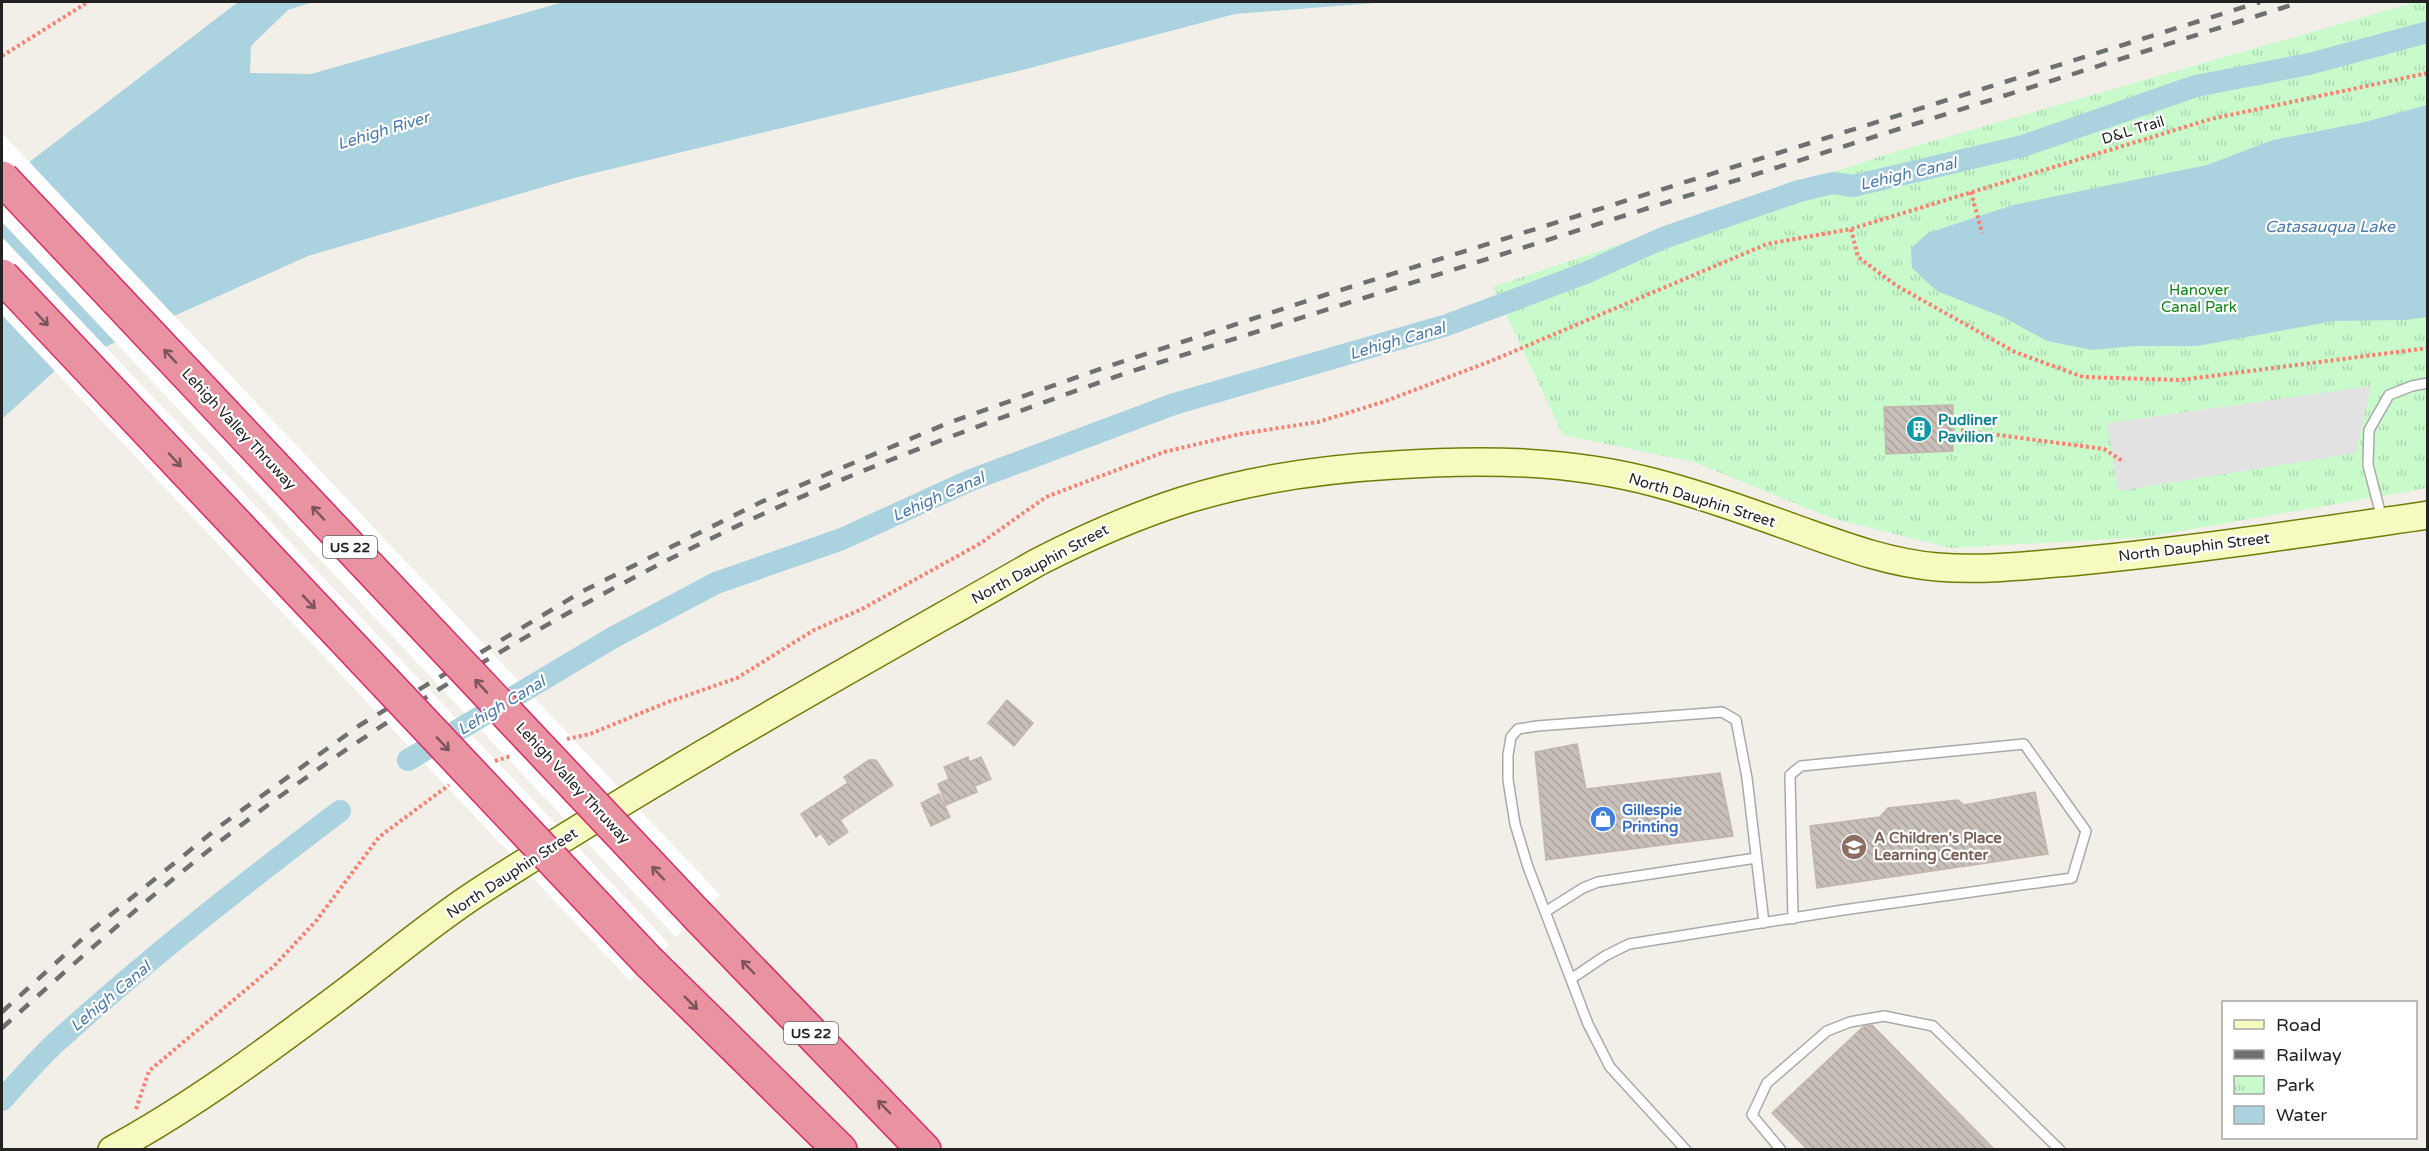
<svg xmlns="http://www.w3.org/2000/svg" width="2429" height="1151" viewBox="0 0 2429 1151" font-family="'Varela Round',sans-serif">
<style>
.park{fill:url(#park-tufts)}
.parking{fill:#e2e2e2}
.water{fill:#aad3df}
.pier{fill:#fff}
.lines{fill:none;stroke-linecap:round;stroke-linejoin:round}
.canal{stroke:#aad3df;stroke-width:22}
.building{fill:url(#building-back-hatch);stroke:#c4b6ab;stroke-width:1.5}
.lane-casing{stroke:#a9a9a9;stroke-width:12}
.secondary-casing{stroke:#707d05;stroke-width:30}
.highway-casing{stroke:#dc2a67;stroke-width:36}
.path{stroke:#fa8072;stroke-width:4;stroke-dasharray:3 3;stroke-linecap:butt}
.lane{stroke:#fff;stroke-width:9}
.secondary{stroke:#f7fabf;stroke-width:27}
.highway{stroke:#e892a2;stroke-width:33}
.rail{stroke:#707070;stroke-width:4.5;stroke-dasharray:12 12;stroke-linecap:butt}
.highway-bridge-casing{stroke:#dc2a67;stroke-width:36;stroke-linecap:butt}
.highway-bridge{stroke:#e892a2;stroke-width:33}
.oneway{stroke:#7b545c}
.labels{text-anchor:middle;stroke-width:4.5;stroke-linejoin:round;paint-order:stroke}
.shield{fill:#fff;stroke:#646464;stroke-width:1.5}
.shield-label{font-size:14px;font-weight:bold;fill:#222}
.street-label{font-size:15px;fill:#222;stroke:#fff}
.park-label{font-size:15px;fill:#0c8416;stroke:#fff}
.culture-label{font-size:15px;font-weight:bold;fill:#0d838f;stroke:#fff;text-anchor:start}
.shop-label{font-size:15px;font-weight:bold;fill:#366cbe;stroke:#fff;text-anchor:start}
.education-label{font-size:15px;font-weight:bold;fill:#785e54;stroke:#fff;text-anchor:start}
.water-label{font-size:16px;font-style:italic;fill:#4a7aab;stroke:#fff}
</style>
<defs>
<pattern id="park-tufts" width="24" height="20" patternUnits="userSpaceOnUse" patternTransform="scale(1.5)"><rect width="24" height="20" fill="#c8facc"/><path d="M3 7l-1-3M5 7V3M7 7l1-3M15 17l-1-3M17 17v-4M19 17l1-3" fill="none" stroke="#acd6af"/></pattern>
<pattern id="building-back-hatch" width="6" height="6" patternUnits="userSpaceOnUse" patternTransform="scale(1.5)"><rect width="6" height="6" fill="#c7bfb8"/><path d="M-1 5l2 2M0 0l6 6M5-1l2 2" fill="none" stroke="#aba49e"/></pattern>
</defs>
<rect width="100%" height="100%" fill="#f2efe9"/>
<path class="park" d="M2416,2H2427V488L2147,537L1951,548L1831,518L1694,462L1563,435L1493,287L1881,156Z"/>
<path class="parking" d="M2371,386L2356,453L2118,491L2107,423Z"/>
<path class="water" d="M238,2H313L288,10L251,46L250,73L311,74L563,2H1387L1235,14L1030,68L574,178L308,256L58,368L2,419V183Z
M2427,105V317L2406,320L2334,321L2197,346H2134L2092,350L2047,341L2003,317L1937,291L1912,268L1911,248L1928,233L2013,205L2207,165L2273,140L2365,122Z"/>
<path class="pier" d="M2,133L720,895L676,937L2,222Z
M2,237L669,944L630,981L2,315Z"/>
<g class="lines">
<path class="canal" d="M408,760L614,637L716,583L842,539L971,480L1174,404L1447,325L1583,274L1663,238L1799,191L1833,183L1853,186L2023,146L2196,86L2309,64L2428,32
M2,1100C21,1079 40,1056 62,1037C150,957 245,883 340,811"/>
</g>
<path class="building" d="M1953,405V451L1886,454L1884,407Z
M1007,700L1033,723L1014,746L988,723Z
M1577,744L1586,789L1720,773L1733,836L1546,860L1535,752Z
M968,757L969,762L981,757L991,779L975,786L977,792L946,805L938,784L949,779L944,767Z
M869,760H876L893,785L840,820L848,832L829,845L821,833L816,837L801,814L848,783L844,777Z
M2035,792L2048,854L1817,888L1810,826L1880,817L1888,808L1958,800L1964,805Z
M939,794L950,817L931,826L921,803Z
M1872,1025L1994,1149H1807L1772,1113L1863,1027Z"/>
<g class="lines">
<g class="lane-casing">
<path id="lane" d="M2382,519L2368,465L2369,430L2389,395L2412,386L2428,383
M1545,912L1583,888L1598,882L1756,858
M1571,979L1605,956L1629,944L1843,910L2072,878L2086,831L2024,744L1801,766L1790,775L1793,919
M1686,1150L1610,1067L1588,1024L1528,867L1515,824L1508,780V755L1511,737L1518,729L1537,726L1722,712L1736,720L1747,778L1764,923
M1781,1150L1752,1115L1767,1083L1827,1031L1850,1022L1884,1016L1933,1026L2060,1150"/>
</g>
<g class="secondary-casing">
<path id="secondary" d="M112,1150C191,1107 264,1053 336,999C383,964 428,925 477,893C659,775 849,670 1038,562C1085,538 1132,517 1182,501C1251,479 1322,469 1394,465C1482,459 1570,460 1656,483C1705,496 1752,513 1799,530C1844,546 1889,563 1937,567C1985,571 2032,565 2080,561C2196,550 2312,532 2428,515"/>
</g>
<g class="highway-casing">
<path id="highway" d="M698,916L924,1150
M649,962L840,1150"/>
</g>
<path class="path" d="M2,56L88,2
M1971,192L1982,233
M1851,229L1858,257L1897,286L2015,352L2083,377L2180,380L2428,348
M1961,430L2104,449L2124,462
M567,739L590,734L668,702L737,678L814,630L862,609L981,543L1046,497L1164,452L1240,434L1318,422L1383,402L1491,361L1767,244L1851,229L2211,119L2428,73
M495,761L511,756
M136,1109L149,1071L274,966L316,921L379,837L449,785"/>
<use href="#lane" class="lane"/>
<use href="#secondary" class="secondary"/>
<use href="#highway" class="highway"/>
<path class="rail" d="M2,1012L92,930L220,826L360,725L583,591L761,502L948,423L1103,368L1325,295L2260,2
M2,1028C91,948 182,867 279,797C414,699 559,613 708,540C842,474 983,424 1123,374L2301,2"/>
<g class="highway-bridge-casing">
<path id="highway-bridge" d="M2,178L698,916
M2,276L649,962"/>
</g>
<use href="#highway-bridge" class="highway-bridge"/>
</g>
<defs><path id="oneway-shaft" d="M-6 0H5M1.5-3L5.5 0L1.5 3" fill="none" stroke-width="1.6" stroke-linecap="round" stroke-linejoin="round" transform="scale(1.5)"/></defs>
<g class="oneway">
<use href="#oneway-shaft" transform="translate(42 319) rotate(47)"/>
<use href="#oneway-shaft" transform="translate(170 356) rotate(-133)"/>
<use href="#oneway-shaft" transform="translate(175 460) rotate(47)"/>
<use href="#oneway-shaft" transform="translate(318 513) rotate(-133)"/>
<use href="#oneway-shaft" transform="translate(309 602) rotate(47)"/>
<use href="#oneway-shaft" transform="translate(481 686) rotate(-133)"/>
<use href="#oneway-shaft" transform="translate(443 744) rotate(47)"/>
<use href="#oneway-shaft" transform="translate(658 873) rotate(-133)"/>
<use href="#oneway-shaft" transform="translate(748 967) rotate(-134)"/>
<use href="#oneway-shaft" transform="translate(691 1003) rotate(45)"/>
<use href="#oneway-shaft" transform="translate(884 1107) rotate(-134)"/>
</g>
<defs>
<g id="building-disc" transform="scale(1.35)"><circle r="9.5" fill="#0f9aa8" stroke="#fff"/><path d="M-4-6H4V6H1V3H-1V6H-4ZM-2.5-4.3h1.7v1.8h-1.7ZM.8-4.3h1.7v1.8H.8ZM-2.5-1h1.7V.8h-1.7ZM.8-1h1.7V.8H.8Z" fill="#fff"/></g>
<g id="shop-disc" transform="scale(1.35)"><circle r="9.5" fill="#3f7fe0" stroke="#fff"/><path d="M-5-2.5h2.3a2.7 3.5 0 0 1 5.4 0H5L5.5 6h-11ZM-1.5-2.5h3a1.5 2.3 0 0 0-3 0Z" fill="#fff"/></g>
<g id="school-disc" transform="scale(1.35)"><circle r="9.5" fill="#8d6e63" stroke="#fff"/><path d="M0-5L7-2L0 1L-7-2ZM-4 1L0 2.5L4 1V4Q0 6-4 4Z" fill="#fff"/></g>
</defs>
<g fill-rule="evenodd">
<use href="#building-disc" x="1919" y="429"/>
<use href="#shop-disc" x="1603" y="819"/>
<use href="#school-disc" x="1854" y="847"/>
</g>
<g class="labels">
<g class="shield">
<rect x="323" y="536" width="54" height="22" rx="4.5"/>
<rect x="784" y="1022" width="54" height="22" rx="4.5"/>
</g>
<g class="shield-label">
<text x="350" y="552">US 22</text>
<text x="811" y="1038">US 22</text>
</g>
<g class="street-label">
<text transform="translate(2133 130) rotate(-17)" y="5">D&amp;L Trail</text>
<text transform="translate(239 429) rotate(47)" y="5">Lehigh Valley Thruway</text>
<text transform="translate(1702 500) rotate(17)" y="5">North Dauphin Street</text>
<text transform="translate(2194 547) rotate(-7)" y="5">North Dauphin Street</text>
<text transform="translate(1040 564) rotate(-28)" y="5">North Dauphin Street</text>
<text transform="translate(573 783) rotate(47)" y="5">Lehigh Valley Thruway</text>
<text transform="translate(512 873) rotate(-33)" y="5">North Dauphin Street</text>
</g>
<g class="park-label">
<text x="2199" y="295">Hanover<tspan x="2199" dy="17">Canal Park</tspan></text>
</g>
<g class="culture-label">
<text x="1938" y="425">Pudliner<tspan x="1938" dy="17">Pavilion</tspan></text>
</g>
<g class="shop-label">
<text x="1622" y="815">Gillespie<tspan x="1622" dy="17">Printing</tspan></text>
</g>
<g class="education-label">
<text x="1874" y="843">A Children's Place<tspan x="1874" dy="17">Learning Center</tspan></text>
</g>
<g class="water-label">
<text transform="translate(383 130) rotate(-17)" y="6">Lehigh River</text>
<text transform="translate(1908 173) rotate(-13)" y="6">Lehigh Canal</text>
<text x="2330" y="232">Catasauqua Lake</text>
<text transform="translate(1397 340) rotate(-16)" y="6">Lehigh Canal</text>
<text transform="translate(938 496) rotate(-24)" y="6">Lehigh Canal</text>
<text transform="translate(501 705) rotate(-31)" y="6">Lehigh Canal</text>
<text transform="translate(110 996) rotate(-40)" y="6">Lehigh Canal</text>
</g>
</g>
<rect width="2429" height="1151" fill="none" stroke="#222222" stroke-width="6"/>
<rect x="2222" y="1001" width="195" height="138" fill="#ffffff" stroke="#a7a7a7" stroke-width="1.5"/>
<rect x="2234" y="1020" width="30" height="9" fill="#f7fabf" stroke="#a7a7a7" stroke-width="1.5"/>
<text x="2276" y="1031" font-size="18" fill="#222222">Road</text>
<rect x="2234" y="1050" width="30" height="9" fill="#707070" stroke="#a7a7a7" stroke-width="1.5"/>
<text x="2276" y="1061" font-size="18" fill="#222222">Railway</text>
<rect x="2234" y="1076" width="30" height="18" fill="url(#park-tufts)" stroke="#a7a7a7" stroke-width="1.5"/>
<text x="2276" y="1091" font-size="18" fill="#222222">Park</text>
<rect x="2234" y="1106" width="30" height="18" fill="#aad3df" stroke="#a7a7a7" stroke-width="1.5"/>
<text x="2276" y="1121" font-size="18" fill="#222222">Water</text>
</svg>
